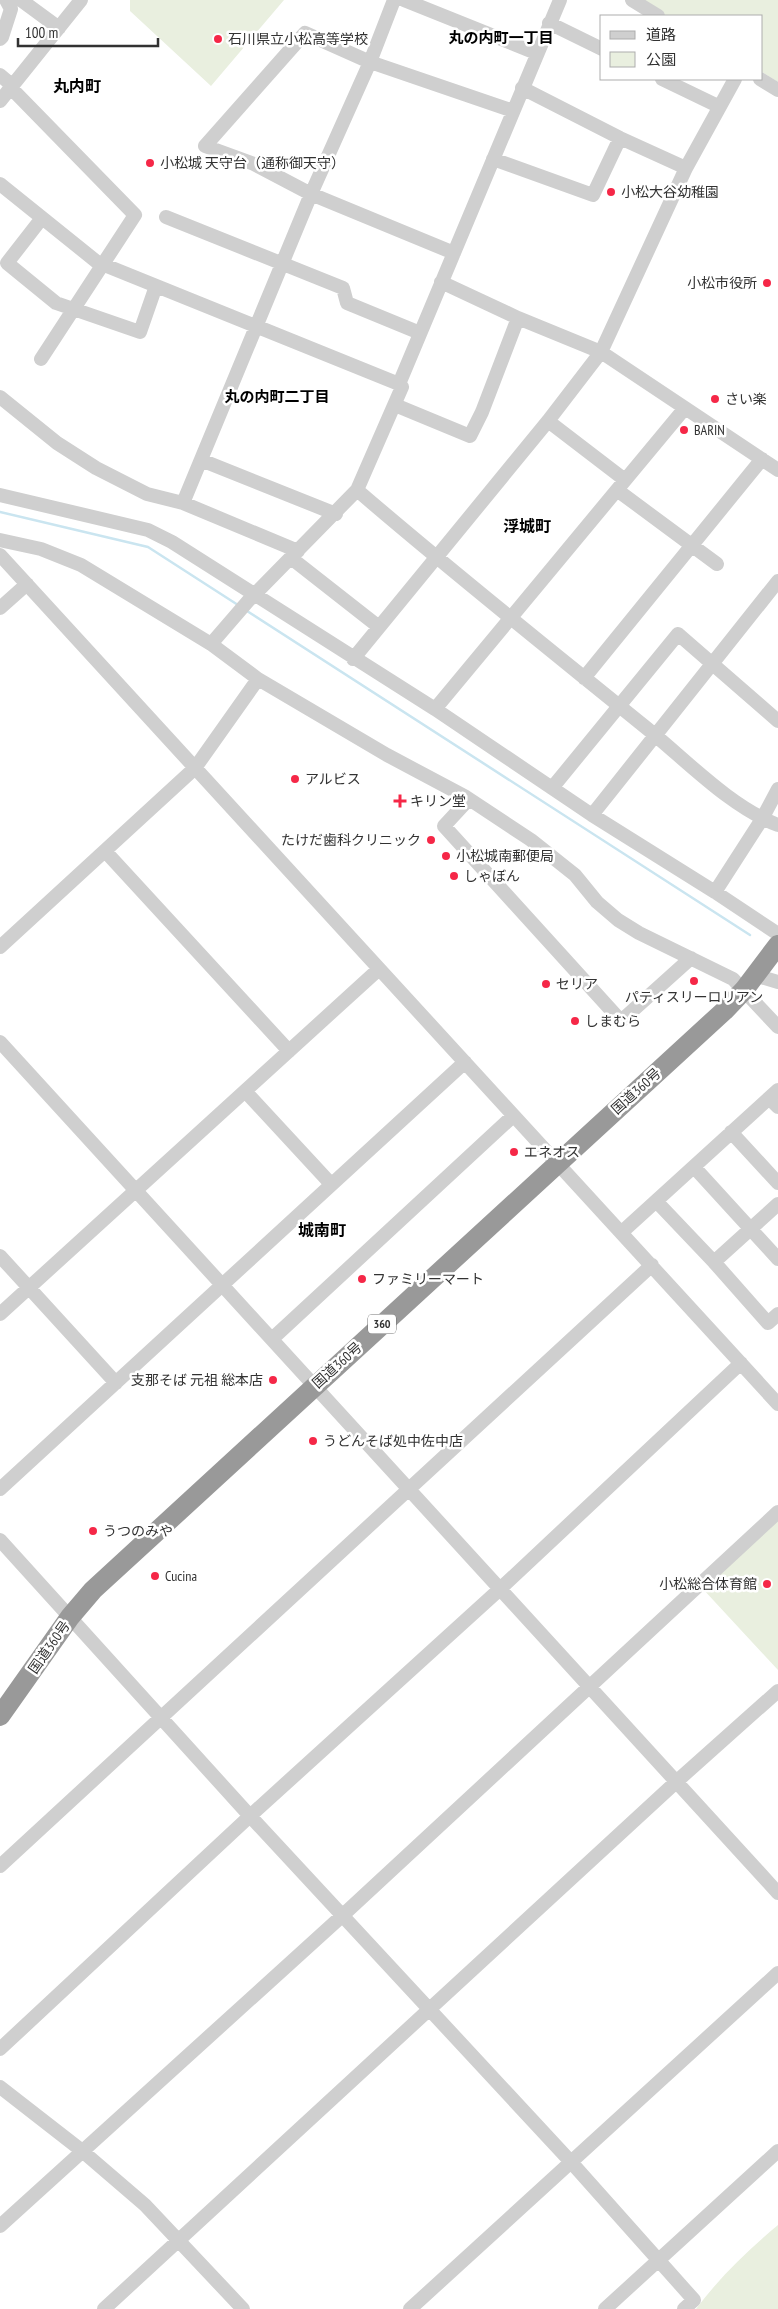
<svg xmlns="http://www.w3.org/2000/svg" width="778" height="2309" viewBox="0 0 778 2309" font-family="'PT Sans Narrow','Noto Sans JP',sans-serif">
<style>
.green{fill:#e9efdf}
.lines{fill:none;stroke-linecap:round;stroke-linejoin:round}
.stream{stroke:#cae5f0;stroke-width:2.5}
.minor{stroke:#cfcfcf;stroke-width:14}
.highway{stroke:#999;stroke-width:20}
.poi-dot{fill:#f52747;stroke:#fff;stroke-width:2}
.labels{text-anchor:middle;stroke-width:5;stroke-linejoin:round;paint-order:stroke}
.shield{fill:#fff;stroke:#707070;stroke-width:1}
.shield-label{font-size:12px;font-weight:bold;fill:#323232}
.poi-label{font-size:14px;fill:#323232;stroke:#fff;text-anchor:start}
.street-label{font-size:14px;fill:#323232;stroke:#fff}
.neighbourhood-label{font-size:15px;font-weight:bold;fill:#000;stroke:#fff}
.quarter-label{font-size:16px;font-weight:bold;fill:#000;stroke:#fff}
</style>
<rect width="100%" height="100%" fill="#fff"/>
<path class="green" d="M130,0H284L211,86L130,11Z
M639,0H778V82L762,72V16H667Z
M778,1518V1670L702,1588Z
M778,2225V2309H696C720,2277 747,2251 778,2225Z"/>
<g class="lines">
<path class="stream" d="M0,512L148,547L238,605
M247,611L750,935"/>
<path class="minor" d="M21,0L59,28
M404,0L536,53
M632,0L658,16
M549,23L602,49
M0,39L2,37L11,9L6,0
M0,75L13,86
M662,79L718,106
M760,79L778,90
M11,88L135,215L41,359
M522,88L620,138L686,168
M0,101L81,0
M493,159L593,195L620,138
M0,184L97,262L399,384
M166,217L343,288L347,303L420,333
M42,218L7,263L56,303L140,332L156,286
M454,253L311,194L254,164L205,146L305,33L370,62L513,111
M441,282L518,318L601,352L778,470
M0,397L57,443L96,468L147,494L183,503L298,551
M395,405L470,436L482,412L518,318
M548,421L625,480
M201,460L336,514
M357,490C451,571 548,648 644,726C685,759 730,807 778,825
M617,490L717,564
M0,495L148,530L172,542L435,709L592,815L715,892L778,934
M183,503L311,194L370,62L394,0
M0,540L41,549L81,565L211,644L258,679L387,755L466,797L531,840L575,875L597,902L618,920L639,933L733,979L778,1027
M0,555L778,1404
M291,558L379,627
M0,608L27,584
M211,644L249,600L357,490L402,387L399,384L560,0
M353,659L548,421L601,352L686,168L735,79
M584,678L762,459
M435,709L685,408
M552,788L678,634L778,721
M469,799L444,826L621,1021L691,958
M592,815L778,581
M105,851L289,1051
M715,892L762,819L778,789
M0,947L195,768L258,679
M754,975L778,982
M0,1042L778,1893
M245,1091L331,1184
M769,1098L778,1107
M731,1132L778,1183
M694,1167L778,1259
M656,1201L714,1262
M778,1204L714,1262L768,1323L778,1314
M622,1232L778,1090
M0,1256L116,1383
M0,1314L379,969
M272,1339L513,1116
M0,1489L465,1062
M0,1540L250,1816L571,2162L694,2300L684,2309
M0,1866L652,1265
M0,2049L250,1816L500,1589L741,1363
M0,2087L81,2150L145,2205L243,2309
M0,2226L343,1915L778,1512
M104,2309L676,1782L778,1691
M410,2309L778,1973
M605,2309L778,2151"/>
<path class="highway" d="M0,1716L70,1617L93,1590L724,1011L744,990L778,945"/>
</g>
<g class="poi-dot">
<circle cx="218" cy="39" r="5"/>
<circle cx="150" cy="163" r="5"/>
<circle cx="611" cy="192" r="5"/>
<circle cx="767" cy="283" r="5"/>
<circle cx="715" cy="399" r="5"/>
<circle cx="684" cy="430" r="5"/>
<circle cx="295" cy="779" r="5"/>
<path d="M397.5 793.5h5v5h5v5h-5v5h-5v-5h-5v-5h5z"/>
<circle cx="431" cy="840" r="5"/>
<circle cx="446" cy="856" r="5"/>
<circle cx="454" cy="876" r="5"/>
<circle cx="694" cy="981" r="5"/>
<circle cx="546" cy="984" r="5"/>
<circle cx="575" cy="1021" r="5"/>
<circle cx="514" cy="1152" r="5"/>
<circle cx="362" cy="1279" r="5"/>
<circle cx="273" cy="1380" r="5"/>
<circle cx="313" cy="1441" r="5"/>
<circle cx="93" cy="1531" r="5"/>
<circle cx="155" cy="1576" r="5"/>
<circle cx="767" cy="1584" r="5"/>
</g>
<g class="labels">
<rect class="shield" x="368" y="1314.5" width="28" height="19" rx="4"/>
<g class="shield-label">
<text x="382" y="1328">360</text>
</g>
<g class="poi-label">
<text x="228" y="44">石川県立小松高等学校</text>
<text x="160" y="168">小松城 天守台（通称御天守）</text>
<text x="621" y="197">小松大谷幼稚園</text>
<text x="757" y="288" text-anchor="end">小松市役所</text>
<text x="725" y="404">さい楽</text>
<text x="694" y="435">BARIN</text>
<text x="305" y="784">アルビス</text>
<text x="410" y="806">キリン堂</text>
<text x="421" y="845" text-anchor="end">たけだ歯科クリニック</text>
<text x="456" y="861">小松城南郵便局</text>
<text x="464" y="881">しゃぼん</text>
<text x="556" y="989">セリア</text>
<text x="694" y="1002" text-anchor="middle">パティスリーロリアン</text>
<text x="585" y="1026">しまむら</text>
<text x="524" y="1157">エネオス</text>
<text x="372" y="1284">ファミリーマート</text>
<text x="263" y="1385" text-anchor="end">支那そば 元祖 総本店</text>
<text x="323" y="1446">うどんそば処中佐中店</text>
<text x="103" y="1536">うつのみや</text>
<text x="165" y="1581">Cucina</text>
<text x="757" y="1589" text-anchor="end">小松総合体育館</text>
</g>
<g class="street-label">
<text transform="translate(636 1091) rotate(-42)" y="5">国道360号</text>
<text transform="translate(337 1365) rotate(-42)" y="5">国道360号</text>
<text transform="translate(49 1647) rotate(-55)" y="5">国道360号</text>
</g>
<g class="neighbourhood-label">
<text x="501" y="43">丸の内町一丁目</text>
<text x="277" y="402">丸の内町二丁目</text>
</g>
<g class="quarter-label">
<text x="77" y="92">丸内町</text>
<text x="527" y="532">浮城町</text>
<text x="322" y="1236">城南町</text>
</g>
</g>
<rect x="600" y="15" width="162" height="65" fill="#ffffff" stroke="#adadad"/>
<rect x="610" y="31" width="25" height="8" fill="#cfcfcf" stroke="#adadad"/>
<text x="646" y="40" font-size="15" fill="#323232">道路</text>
<rect x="610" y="52" width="25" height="15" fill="#e9efdf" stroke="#adadad"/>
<text x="646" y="65" font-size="15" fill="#323232">公園</text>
<path d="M18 38v8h140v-8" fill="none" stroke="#323232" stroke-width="2.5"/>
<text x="25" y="38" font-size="15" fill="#323232" stroke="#ffffff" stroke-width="4" paint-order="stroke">100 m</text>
</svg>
